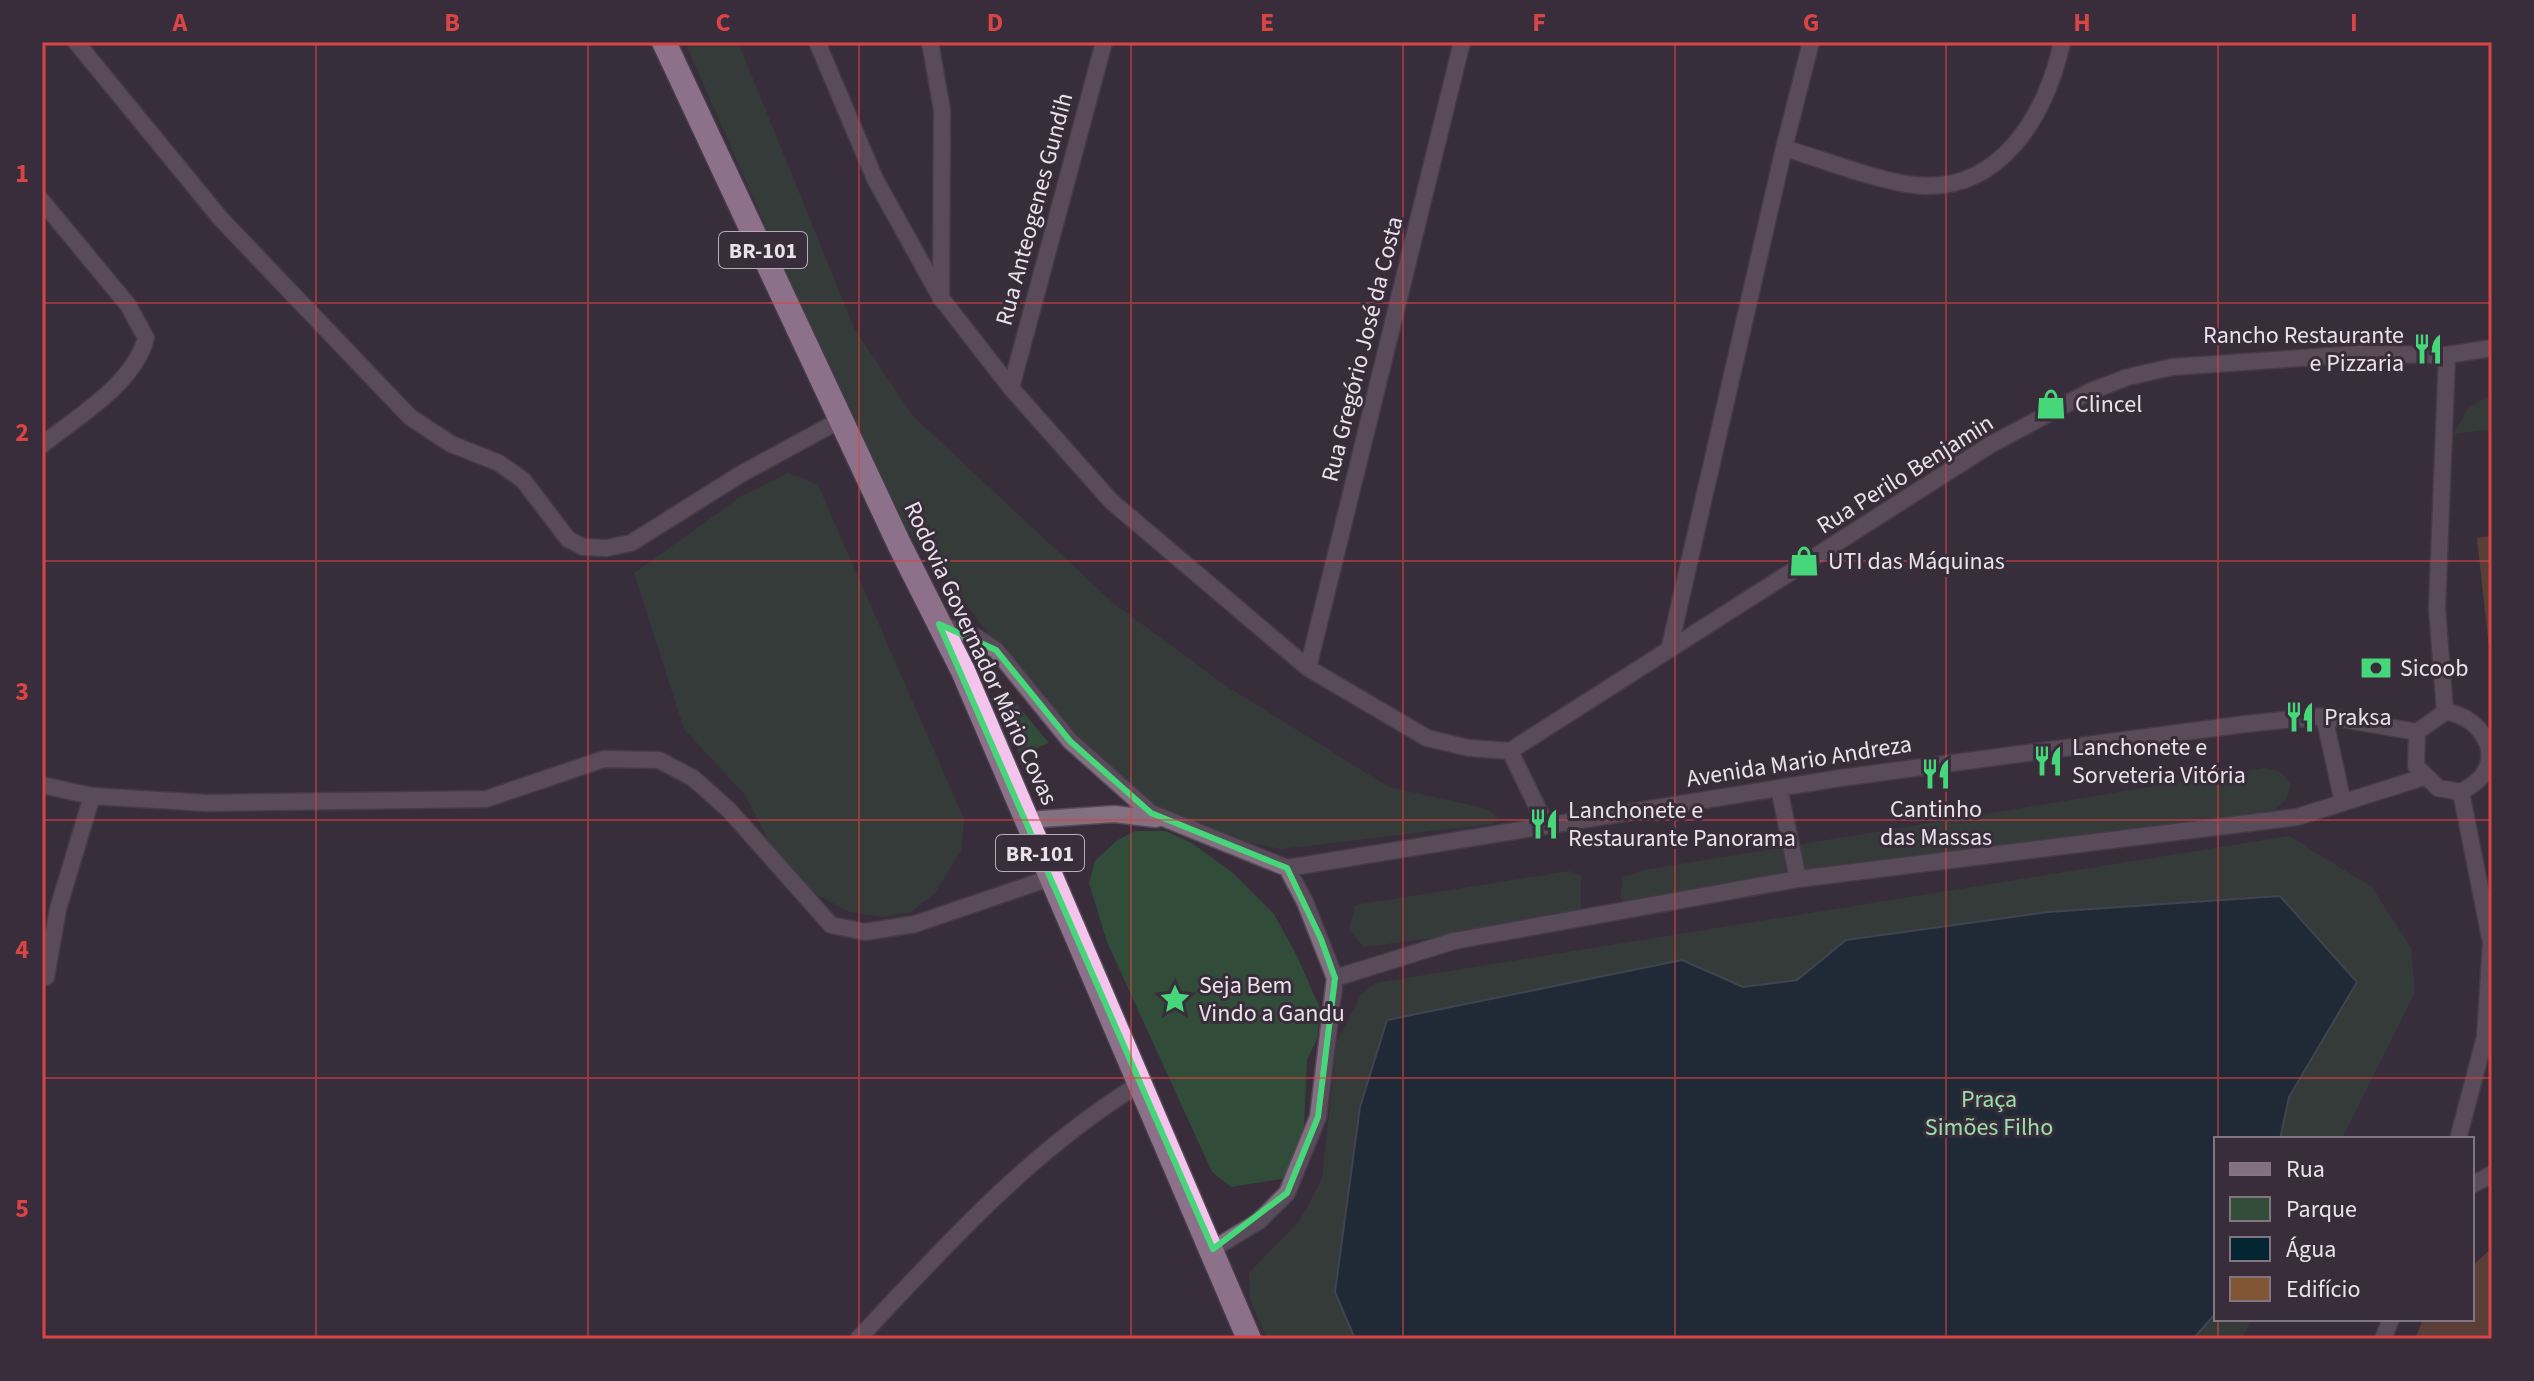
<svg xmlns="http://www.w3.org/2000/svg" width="2534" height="1381" viewBox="0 0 2534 1381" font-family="'Source Sans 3',sans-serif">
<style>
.green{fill:#314c38}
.water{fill:#042633;stroke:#495e6a;stroke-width:2}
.building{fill:#825635}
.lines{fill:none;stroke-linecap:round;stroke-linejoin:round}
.lane-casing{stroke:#554a57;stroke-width:19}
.street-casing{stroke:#554a57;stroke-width:19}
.highway-casing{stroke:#554a57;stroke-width:27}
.lane{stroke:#837080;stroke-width:16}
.street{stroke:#837080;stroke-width:16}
.highway{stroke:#f4c4ed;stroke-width:24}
.marked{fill:none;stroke:#46d77a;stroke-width:6;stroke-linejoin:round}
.grid{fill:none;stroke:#d94445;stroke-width:2;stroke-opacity:0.55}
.labels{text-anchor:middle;stroke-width:6;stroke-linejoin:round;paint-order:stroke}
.shield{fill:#392d3b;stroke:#b5acb6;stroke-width:2}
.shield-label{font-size:22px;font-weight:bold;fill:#eae2eb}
.street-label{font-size:24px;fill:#eae2eb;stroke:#392d3b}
.poi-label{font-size:24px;fill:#eae2eb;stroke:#392d3b;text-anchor:start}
.park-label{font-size:24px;fill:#98e0a9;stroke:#392d3b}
.neatline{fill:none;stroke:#d94445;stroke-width:3}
.grid-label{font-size:26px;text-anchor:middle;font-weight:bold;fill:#d94445}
</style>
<rect width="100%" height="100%" fill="#392d3b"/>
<path class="green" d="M685,42H738L855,330L913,416L1112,602L1229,688L1389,787L1487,809L1498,817L1491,824L1281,849L1191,831L1155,813L1087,748L995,642L886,502Z
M2492,394V441L2490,429L2454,434L2468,408Z
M788,473L818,485L964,819L961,851L935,893L911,912L883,917L850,912L810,891L778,858L745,795L684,729L634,573L743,495Z
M1008,694L1049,743L1019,755Z
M2265,768L2281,772L2291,785L2286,799L2275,810L1650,904L1629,905L1620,898L1623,877L1645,870Z
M1135,831H1166L1192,843L1233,873L1274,914L1298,958L1321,1011L1317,1039L1307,1060L1303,1149L1288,1178L1231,1187L1212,1172L1107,942L1089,883L1095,861L1116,841Z
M2289,836L2372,887L2411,948L2415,992L2342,1139H2216V1319H2252L2242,1339H1267L1250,1300L1249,1273L1300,1220L1322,1179L1337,1041L1361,995L1375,983Z
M1570,871L1581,876V908L1569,920L1364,947L1349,930L1355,905Z"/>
<path class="water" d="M2280,896L2357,982L2289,1097L2280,1139H2216V1313L2193,1339H1355L1335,1292L1360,1107L1387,1020L1682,960L1743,987L1797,980L1846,940L2048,912Z"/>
<path class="building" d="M2492,536V656H2490L2477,538Z
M2492,1248V1339H2415L2423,1319H2472V1266Z"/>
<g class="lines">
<g class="lane-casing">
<path id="lane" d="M930,42L942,110L941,298
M42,785L92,796L58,909L46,977"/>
</g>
<g class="street-casing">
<path id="street" d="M76,42L221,219L410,417L451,444L499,463L523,480L568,539L583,547L607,548L631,543L741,474L842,419
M817,42L875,179L941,298L1011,388L1111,501L1308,668L1427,738L1469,748L1510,751L1990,445L2091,391L2128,377L2172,367L2359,354L2447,355L2492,348
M1784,148C1821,159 1878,181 1914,185C2000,195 2047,114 2062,42
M42,201L128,305L146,338C133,385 78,416 42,445
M1011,388L1104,42
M939,624L976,637L996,650L1070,741L1151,813L1287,868L1840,778L2245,724L2324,716L2417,732
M1670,646L1784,148L1811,42
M1308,668L1462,42
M2445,712L2437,608L2447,355
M2445,712C2475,714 2503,748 2482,776C2477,782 2468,788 2461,792L2438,788L2416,766L2417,732Z
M2324,716L2343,803
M1510,751L1546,825
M1779,788L1798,879
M2461,792L2490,938
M92,796L207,803L486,799L604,759L659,760L693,778L729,810L831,925L865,932L915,924L1050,878
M1027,820L1114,814L1156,819
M1335,978L1454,941L1798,879L2297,817L2424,777
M2458,1139L2485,1037L2492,926
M2472,1185L2492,1174
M1213,1249L1259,1221L1287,1193L1318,1117L1335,978L1305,902L1287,868
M858,1339C945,1246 1031,1150 1141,1083
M2383,1339L2391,1319"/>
</g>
<g class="highway-casing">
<path id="highway" d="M664,42L900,546L963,671L1249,1339"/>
</g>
<use href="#lane" class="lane"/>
<use href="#street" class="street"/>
<use href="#highway" class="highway"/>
</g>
<path d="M0 0H2534V1381H0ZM939,624L996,650L1070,741L1151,813L1287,868L1321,939L1335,978L1318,1117L1287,1193L1213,1249Z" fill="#392d3b" fill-opacity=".55" fill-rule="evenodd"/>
<path class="marked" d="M939,624L996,650L1070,741L1151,813L1287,868L1321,939L1335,978L1318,1117L1287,1193L1213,1249Z"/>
<path class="grid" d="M316,42V1339M588,42V1339M859,42V1339M1131,42V1339M1403,42V1339M1675,42V1339M1946,42V1339M2218,42V1139M42,303H2492M42,561H2492M42,820H2492M42,1078H2492M2218,1319V1339"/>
<defs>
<g id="restaurant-bare" transform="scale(2.4)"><path d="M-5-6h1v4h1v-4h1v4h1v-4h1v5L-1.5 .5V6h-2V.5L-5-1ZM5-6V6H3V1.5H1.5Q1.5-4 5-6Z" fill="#46d77a" stroke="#392d3b" stroke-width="2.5" paint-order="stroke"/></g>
<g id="shop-bare" transform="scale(2.4)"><path d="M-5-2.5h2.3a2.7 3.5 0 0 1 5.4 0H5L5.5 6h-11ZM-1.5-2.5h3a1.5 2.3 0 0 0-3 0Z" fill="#46d77a" stroke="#392d3b" stroke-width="2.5" paint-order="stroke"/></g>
<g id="bank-bare" transform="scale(2.4)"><path d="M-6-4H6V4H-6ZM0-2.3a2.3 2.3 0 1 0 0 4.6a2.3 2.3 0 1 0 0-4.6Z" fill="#46d77a" stroke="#392d3b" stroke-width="2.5" paint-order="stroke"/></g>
<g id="sight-bare" transform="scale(2.4)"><path d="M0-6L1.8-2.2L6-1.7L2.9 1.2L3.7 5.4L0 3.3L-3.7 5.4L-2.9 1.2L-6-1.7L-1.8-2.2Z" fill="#46d77a" stroke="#392d3b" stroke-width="2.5" paint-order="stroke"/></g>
</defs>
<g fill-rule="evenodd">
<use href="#restaurant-bare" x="2428" y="349"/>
<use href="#shop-bare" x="2051" y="404"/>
<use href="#shop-bare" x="1804" y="561"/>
<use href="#bank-bare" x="2376" y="668"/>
<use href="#restaurant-bare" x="2300" y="717"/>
<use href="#restaurant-bare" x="2048" y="761"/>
<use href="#restaurant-bare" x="1936" y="774"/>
<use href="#restaurant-bare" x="1544" y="824"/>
<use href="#sight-bare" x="1175" y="999"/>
</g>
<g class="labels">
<g class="shield">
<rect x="719" y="232" width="88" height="36" rx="6"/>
<rect x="996" y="835" width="88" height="36" rx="6"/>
</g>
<g class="shield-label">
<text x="763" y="258">BR-101</text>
<text x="1040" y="861">BR-101</text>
</g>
<g class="street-label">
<text transform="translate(1034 209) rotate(-75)" y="8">Rua Anteogenes Gundih</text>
<text transform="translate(1362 349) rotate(-76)" y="8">Rua Gregório José da Costa</text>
<text transform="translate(1905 474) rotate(-32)" y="8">Rua Perilo Benjamin</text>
<text transform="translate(981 653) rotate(65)" y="8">Rodovia Governador Mário Covas</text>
<text transform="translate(1799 761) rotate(-9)" y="8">Avenida Mario Andreza</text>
</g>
<g class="poi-label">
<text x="2404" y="343" text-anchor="end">Rancho Restaurante<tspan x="2404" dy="28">e Pizzaria</tspan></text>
<text x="2075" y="412">Clincel</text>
<text x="1828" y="569">UTI das Máquinas</text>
<text x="2400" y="676">Sicoob</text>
<text x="2324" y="725">Praksa</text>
<text x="2072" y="755">Lanchonete e<tspan x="2072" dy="28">Sorveteria Vitória</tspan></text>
<text x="1936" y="817" text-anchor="middle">Cantinho<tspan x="1936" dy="28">das Massas</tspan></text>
<text x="1568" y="818">Lanchonete e<tspan x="1568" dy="28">Restaurante Panorama</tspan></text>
<text x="1199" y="993">Seja Bem<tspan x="1199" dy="28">Vindo a Gandu</tspan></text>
</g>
<g class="park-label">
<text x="1989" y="1107">Praça<tspan x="1989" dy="28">Simões Filho</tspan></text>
</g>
</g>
<rect width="2534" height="1381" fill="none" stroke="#392d3b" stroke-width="88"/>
<rect x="2214" y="1137" width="260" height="184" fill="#392d3b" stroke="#807581" stroke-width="2"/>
<rect x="2230" y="1163" width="40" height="12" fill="#837080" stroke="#807581" stroke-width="2"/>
<text x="2286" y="1177" font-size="24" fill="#eae2eb">Rua</text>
<rect x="2230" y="1197" width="40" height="24" fill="#314c38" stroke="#807581" stroke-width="2"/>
<text x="2286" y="1217" font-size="24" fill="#eae2eb">Parque</text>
<rect x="2230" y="1237" width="40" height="24" fill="#042633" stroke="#807581" stroke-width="2"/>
<text x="2286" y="1257" font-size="24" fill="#eae2eb">Água</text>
<rect x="2230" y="1277" width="40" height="24" fill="#825635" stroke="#807581" stroke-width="2"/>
<text x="2286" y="1297" font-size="24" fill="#eae2eb">Edifício</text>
<rect x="44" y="44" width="2446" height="1293" class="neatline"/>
<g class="grid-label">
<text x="180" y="31">A</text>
<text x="452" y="31">B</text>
<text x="723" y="31">C</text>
<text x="995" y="31">D</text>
<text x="1267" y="31">E</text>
<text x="1539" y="31">F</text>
<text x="1811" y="31">G</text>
<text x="2082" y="31">H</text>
<text x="2354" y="31">I</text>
<text x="22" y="182">1</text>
<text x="22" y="441">2</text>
<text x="22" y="700">3</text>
<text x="22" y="958">4</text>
<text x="22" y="1217">5</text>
</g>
</svg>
